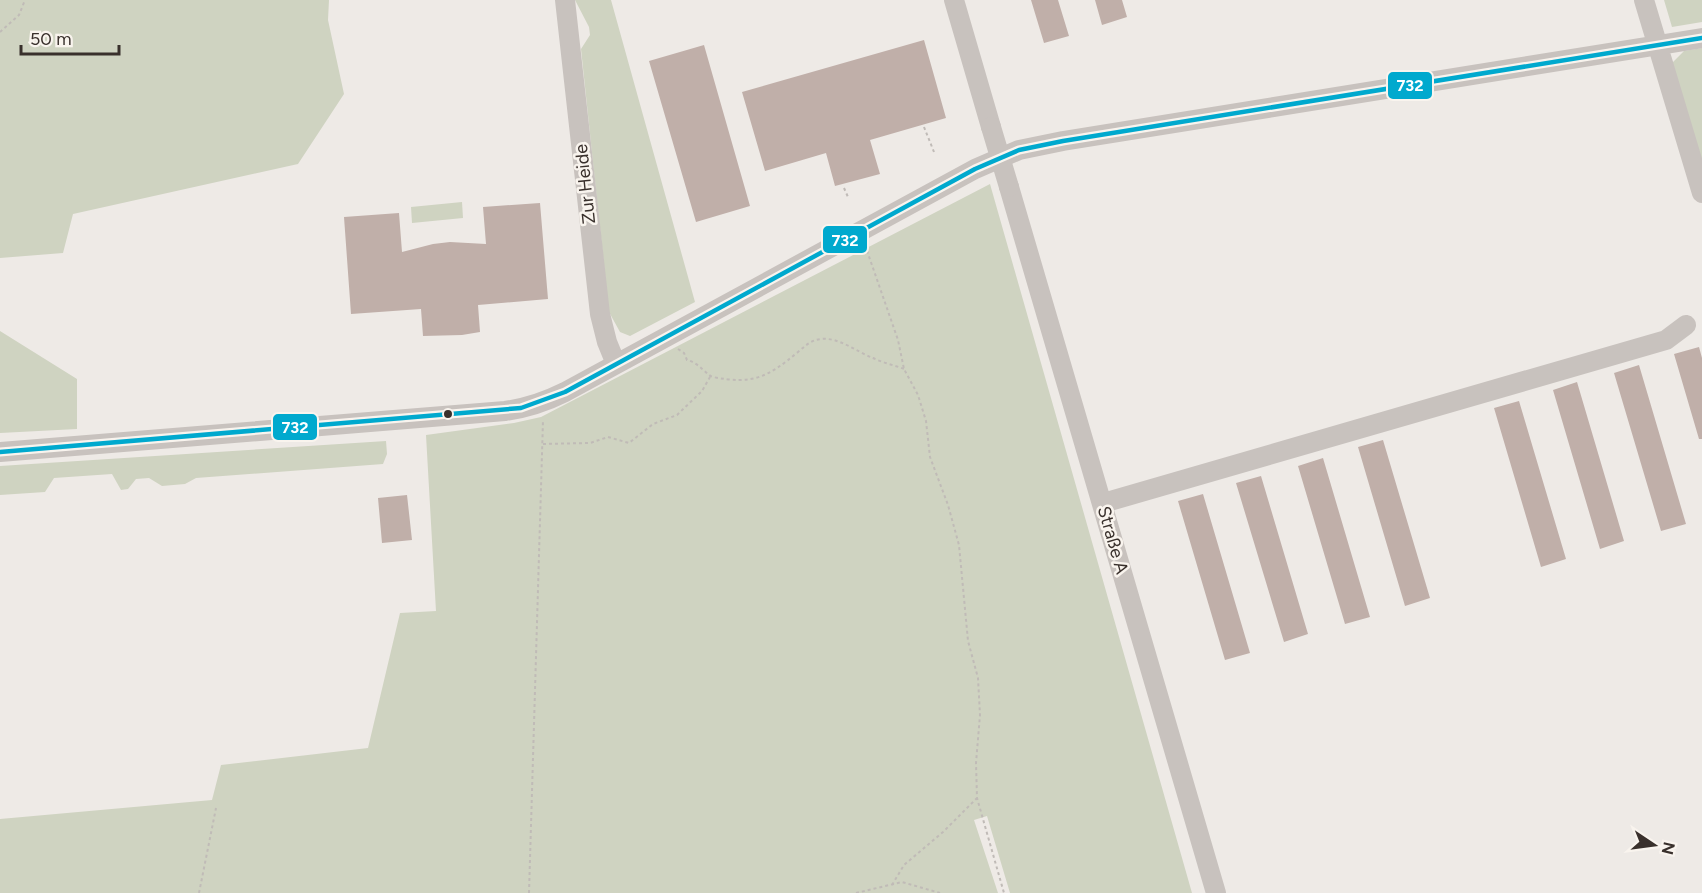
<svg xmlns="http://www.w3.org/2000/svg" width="1702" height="893" viewBox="0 0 1702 893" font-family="Figtree,sans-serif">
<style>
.green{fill:#cfd3c1}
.building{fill:#c0afa9}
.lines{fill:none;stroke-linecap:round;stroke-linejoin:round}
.path{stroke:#c0bbb7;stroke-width:2;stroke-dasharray:3 3;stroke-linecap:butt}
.minor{stroke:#c8c2be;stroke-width:20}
.minor-bridge{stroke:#c8c2be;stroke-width:20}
.bus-1-casing{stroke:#f9f4ee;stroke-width:9}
.bus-1{stroke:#00a9ce;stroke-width:4.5}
.bus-dot{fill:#39302c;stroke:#f9f4ee;stroke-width:2}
.labels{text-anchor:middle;stroke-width:5;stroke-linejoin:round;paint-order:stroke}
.street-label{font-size:18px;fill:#39302c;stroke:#f9f4ee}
.line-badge{stroke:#f9f4ee;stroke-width:2}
.badge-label{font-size:16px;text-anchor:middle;font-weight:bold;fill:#fff}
</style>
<rect width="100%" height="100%" fill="#eeeae6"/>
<path class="green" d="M0,0H329L328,20L344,94L298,164L73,214L63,253L0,258Z
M575,0H611L695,302L630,336L620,332L609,312L581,49L590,35L589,27Z
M1664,0H1702V22L1672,27Z
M1702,48V171L1671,64L1684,51Z
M990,184L1192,893H1010L987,816L974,820L998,893H0V819L212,800L221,765L368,748L400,613L436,611L426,435L514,423L541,417Z
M462,202L463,218L412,223L411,207Z
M0,331L77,379V429L0,433Z
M386,441L387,454L383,464L196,478L185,484L162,486L149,478L136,479L128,489L121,490L112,474L54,478L45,492L0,495V466Z"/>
<path class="building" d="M1031,0H1058L1069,36L1044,43Z
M1095,0H1122L1127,17L1102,25Z
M924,40L946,118L870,140L880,174L835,186L826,153L765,171L742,92Z
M704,45L750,206L696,222L649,61Z
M540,203L548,299L478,305L480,332L462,335L423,336L421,309L351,314L344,217L399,213L402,252L433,244L450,242L486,244L483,207Z
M1699,347L1702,358V439H1699L1674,354Z
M1639,365L1686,524L1661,531L1614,373Z
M1577,382L1624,541L1600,549L1553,390Z
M1519,401L1566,559L1541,567L1494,408Z
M1383,440L1430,598L1405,606L1358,447Z
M1323,458L1370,617L1345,624L1298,466Z
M1261,476L1308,634L1284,642L1236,483Z
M1203,494L1250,653L1225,660L1178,501Z
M407,495L412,540L382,543L378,498Z"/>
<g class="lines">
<path class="path" d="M0,32L19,15L25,0
M924,127L934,152
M844,188L848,197
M865,245L898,340L904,369L918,395L926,421L930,457L948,505L959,545L968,641L978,678L980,715L976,763L977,798L1004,893
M678,349L684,353L687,360C700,363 707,376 713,377C753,385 768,377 798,352C805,346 811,340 821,339C839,337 857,352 873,358C883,363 894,365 904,369
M543,444L590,443L608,437L629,443L653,424L677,415L702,391L710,377
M892,885L904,865L943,832L977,798
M199,893L216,808
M529,893L543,420
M856,893L902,882L940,893"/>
<path class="minor" d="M565,0L600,314L607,342L616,364
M954,0L991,127
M1644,0L1702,193
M1009,187L1216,893
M0,452L505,411C527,408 545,402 565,392L975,169L1019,150L1063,141L1702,38
M1103,503L1666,340L1686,325"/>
<path class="minor-bridge" d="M991,127L1009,187"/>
<g class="bus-1-casing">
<path id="bus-1" d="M0,452L521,408L565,392L975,169L1019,150L1063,141L1702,38"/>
</g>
<use href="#bus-1" class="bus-1"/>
</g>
<circle class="bus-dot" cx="448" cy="414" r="5"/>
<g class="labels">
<g class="street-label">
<text transform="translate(585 184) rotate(-96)" y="6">Zur Heide</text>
<text transform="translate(1113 540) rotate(74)" y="6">Straße A</text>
</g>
</g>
<g class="line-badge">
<rect x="1387" y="71" width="46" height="29" rx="6" fill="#00a9ce"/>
<rect x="822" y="225" width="46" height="29" rx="6" fill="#00a9ce"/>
<rect x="272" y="413" width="46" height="28" rx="6" fill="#00a9ce"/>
</g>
<g class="badge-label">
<text x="1410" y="91">732</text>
<text x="845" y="246">732</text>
<text x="295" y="433">732</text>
</g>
<g transform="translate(1654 845) rotate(103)" stroke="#f9f4ee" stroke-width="4.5" paint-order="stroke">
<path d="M0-4.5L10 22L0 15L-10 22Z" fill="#39302c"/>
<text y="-9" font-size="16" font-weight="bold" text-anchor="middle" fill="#39302c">N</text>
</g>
<path d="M21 45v9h98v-9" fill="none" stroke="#39302c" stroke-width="3"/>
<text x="30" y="45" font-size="18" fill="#39302c" stroke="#f9f4ee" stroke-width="4.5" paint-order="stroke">50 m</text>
</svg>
